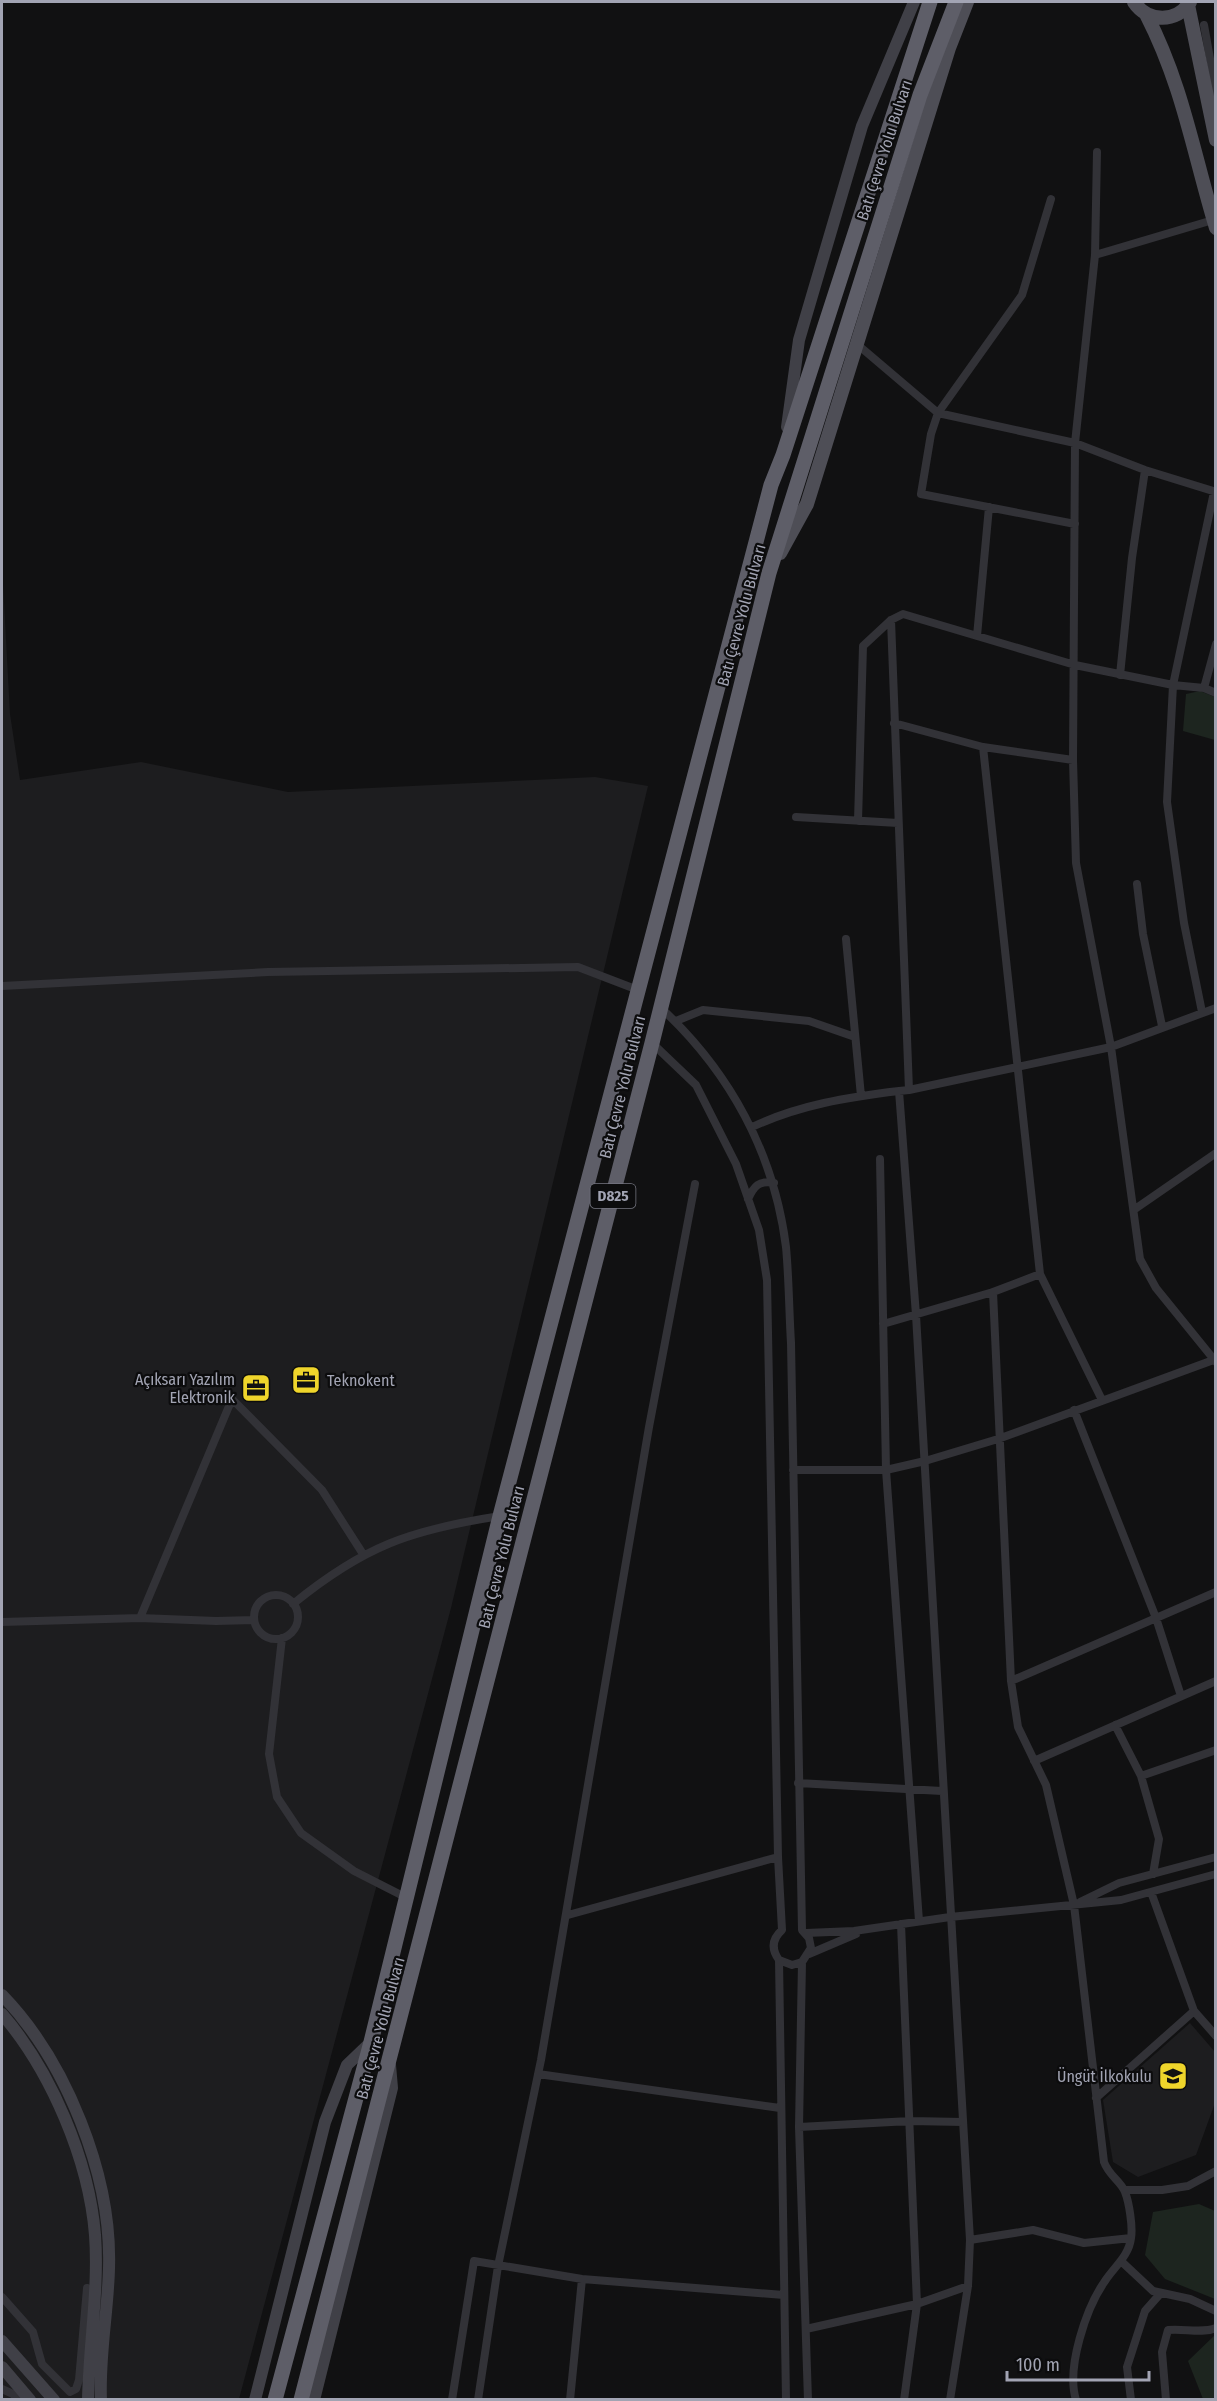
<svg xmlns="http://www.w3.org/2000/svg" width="1217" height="2401" viewBox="0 0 1217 2401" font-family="'Fira Sans Condensed',sans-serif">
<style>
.built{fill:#1d1d1f}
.green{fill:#1d251f}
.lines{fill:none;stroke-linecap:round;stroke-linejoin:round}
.street{stroke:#323237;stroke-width:8}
.secondary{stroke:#404047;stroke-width:12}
.primary{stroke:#4e4e56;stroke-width:14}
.highway{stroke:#5e5e68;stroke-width:15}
.labels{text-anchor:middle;stroke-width:4.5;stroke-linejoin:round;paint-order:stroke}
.shield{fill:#0c0c0d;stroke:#757681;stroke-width:1.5}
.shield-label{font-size:15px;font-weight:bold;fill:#a2a4b3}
.street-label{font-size:16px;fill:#a2a4b3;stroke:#0c0c0d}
.poi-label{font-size:16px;fill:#a2a4b3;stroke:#0c0c0d;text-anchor:end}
</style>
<rect width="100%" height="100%" fill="#111112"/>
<path class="built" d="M2,565L10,714L20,780L141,762L288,792L595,777L648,786L451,1608L239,2399H2Z
M1190,2023L1215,2052V2103L1196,2155L1138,2177L1113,2162L1103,2100Z"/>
<path class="green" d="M1200,691L1215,697V740L1183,731L1186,694Z
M1199,2204L1215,2211V2299L1165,2279L1145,2255L1153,2212Z
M1215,2335V2399H1203L1188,2361Z"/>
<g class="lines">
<path class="street" d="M1204,25L1216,92
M1097,152L1095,255L1075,443L1073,760L1076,863L1111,1047L1140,1259L1156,1288L1216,1362
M1051,199L1022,295L938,413L931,434L921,494L1075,524
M1095,255L1213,220
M858,345L938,413L1075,443L1145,470L1216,492
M891,620L909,1090L899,1091L916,1315L970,2240L968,2286L950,2400
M977,636L989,507
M1120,675L1132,558L1145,470
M1204,688L1216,644
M894,723L983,747L1073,760
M983,747L1040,1274L1102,1400
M796,817L898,823
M858,821L863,646L891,620L903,614L1075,665L1173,685L1204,688L1216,693
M1137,884L1143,934L1162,1026
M846,939L861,1096
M2,986L268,972L578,967L638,990
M661,1008C730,1072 774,1153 786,1247C789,1279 789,1311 791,1343L802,1930L809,1938L811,1948L802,1962L799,2127L808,2400
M1202,1012L1184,923L1167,802L1173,685L1214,492
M676,1021L703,1010L809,1021L855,1037
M652,1043L696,1085L736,1164L759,1230L767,1280L778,1857L782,1930C772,1939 771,1949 779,1960L786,2400
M909,1090L1111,1047L1216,1008
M752,1127C799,1105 848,1097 899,1091
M880,1159L886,1470L919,1921
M748,1199C754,1186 759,1180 774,1183
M1135,1209L1216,1153
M993,1292L1011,1681L1018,1727L1046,1785L1074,1905L1104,2162C1109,2176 1121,2181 1125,2192C1129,2202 1133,2227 1131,2238C1129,2256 1114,2267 1105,2281C1086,2308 1066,2368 1076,2400
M883,1324L993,1292L1040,1274
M1074,1410L1156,1618L1181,1696
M793,1470H886L925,1461L998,1439L1216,1359
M254 1617a22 22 0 1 1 44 0a22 22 0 1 1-44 0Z
M293,1604C364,1546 410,1530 500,1516
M140,1618L232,1399L322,1490L363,1554
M2,1622L140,1618L216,1621L254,1620
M282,1638L269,1754L277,1797L301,1833L354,1871L407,1898
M1011,1681L1216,1592
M1115,1725L1141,1776L1159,1839L1153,1874
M1034,1761L1216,1681
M1141,1776L1216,1750
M798,1783L942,1791
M1151,1892L1194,2011L1216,2036
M1080,1902L1119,1883L1216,1857
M568,1915L778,1857
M901,1924L917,2304L904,2400
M806,1933L854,1931L950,1917L1121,1900L1216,1874
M809,1954L856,1934
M779,1960L792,1965L802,1962
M538,2074L780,2108
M1096,2098L1194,2011
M799,2127L910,2121L963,2122
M1125,2190H1162L1188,2186L1216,2171
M970,2240L1033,2230L1084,2243L1131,2238
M1122,2262L1153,2291L1190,2299L1216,2311
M2,2297L33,2332L42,2364L70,2392L76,2389L79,2380L87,2288
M806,2329L917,2304L968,2286
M2,2389L13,2394L18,2400
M452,2400L474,2261L582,2279L784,2295
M478,2400L498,2266L541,2060L649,1427L695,1184
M570,2400L582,2279
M1131,2400L1127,2367L1145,2311L1160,2294
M1166,2400L1162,2352L1168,2330C1183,2328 1202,2334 1216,2328"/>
<path class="secondary" d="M787,427L799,340L862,126L914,2
M2,1995C66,2061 112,2175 109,2268C108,2312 99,2355 101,2400
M2,2014C51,2071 89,2160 95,2235C99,2289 89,2345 88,2400
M2,2341L54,2400
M2,2367L30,2400
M255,2400L325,2122L347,2065L371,2042
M314,2400L392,2088L390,2065"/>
<path class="primary" d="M1134,2C1148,23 1177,23 1190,2
M1188,5L1216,140
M1146,14C1183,86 1193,152 1216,228
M780,553L807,504L949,48L967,2"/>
<path class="highway" d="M275,2400L371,2042L500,1516L771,485L783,455L930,2
M301,2400L652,1043L769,573L920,95L956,2"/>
</g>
<defs>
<g id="office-square" transform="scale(1.5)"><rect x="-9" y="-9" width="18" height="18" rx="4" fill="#efd52b" stroke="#0c0c0d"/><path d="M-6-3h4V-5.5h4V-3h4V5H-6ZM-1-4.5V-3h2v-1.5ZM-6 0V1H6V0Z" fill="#111"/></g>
<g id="school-square" transform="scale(1.5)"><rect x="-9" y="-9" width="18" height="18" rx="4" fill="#efd52b" stroke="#0c0c0d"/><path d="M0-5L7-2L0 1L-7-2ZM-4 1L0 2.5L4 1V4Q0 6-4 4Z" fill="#111"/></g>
</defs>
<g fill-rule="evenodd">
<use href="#office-square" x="306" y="1380"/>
<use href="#office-square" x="256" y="1388"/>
<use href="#school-square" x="1173" y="2076"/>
</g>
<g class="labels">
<rect class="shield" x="590.5" y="1184" width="45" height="24" rx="4.5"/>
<g class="shield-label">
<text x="613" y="1201">D825</text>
</g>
<g class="street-label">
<text transform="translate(884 150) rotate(-72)" y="6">Batı Çevre Yolu Bulvarı</text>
<text transform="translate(741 615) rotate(-75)" y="6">Batı Çevre Yolu Bulvarı</text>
<text transform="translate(622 1087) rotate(-76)" y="6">Batı Çevre Yolu Bulvarı</text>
<text transform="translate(501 1557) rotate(-76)" y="6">Batı Çevre Yolu Bulvarı</text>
<text transform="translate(380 2028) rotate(-75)" y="6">Batı Çevre Yolu Bulvarı</text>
</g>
<g class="poi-label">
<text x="235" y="1385">Açıksarı Yazılım<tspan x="235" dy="18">Elektronik</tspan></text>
<text x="327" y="1386" text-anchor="start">Teknokent</text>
<text x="1152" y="2082">Üngüt İlkokulu</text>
</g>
</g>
<rect width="1217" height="2401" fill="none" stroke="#a2a4b3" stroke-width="6"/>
<path d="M1007 2371v9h142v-9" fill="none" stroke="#a2a4b3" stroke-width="3"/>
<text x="1016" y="2371" font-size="18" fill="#a2a4b3" stroke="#0c0c0d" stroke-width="4.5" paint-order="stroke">100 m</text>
</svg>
